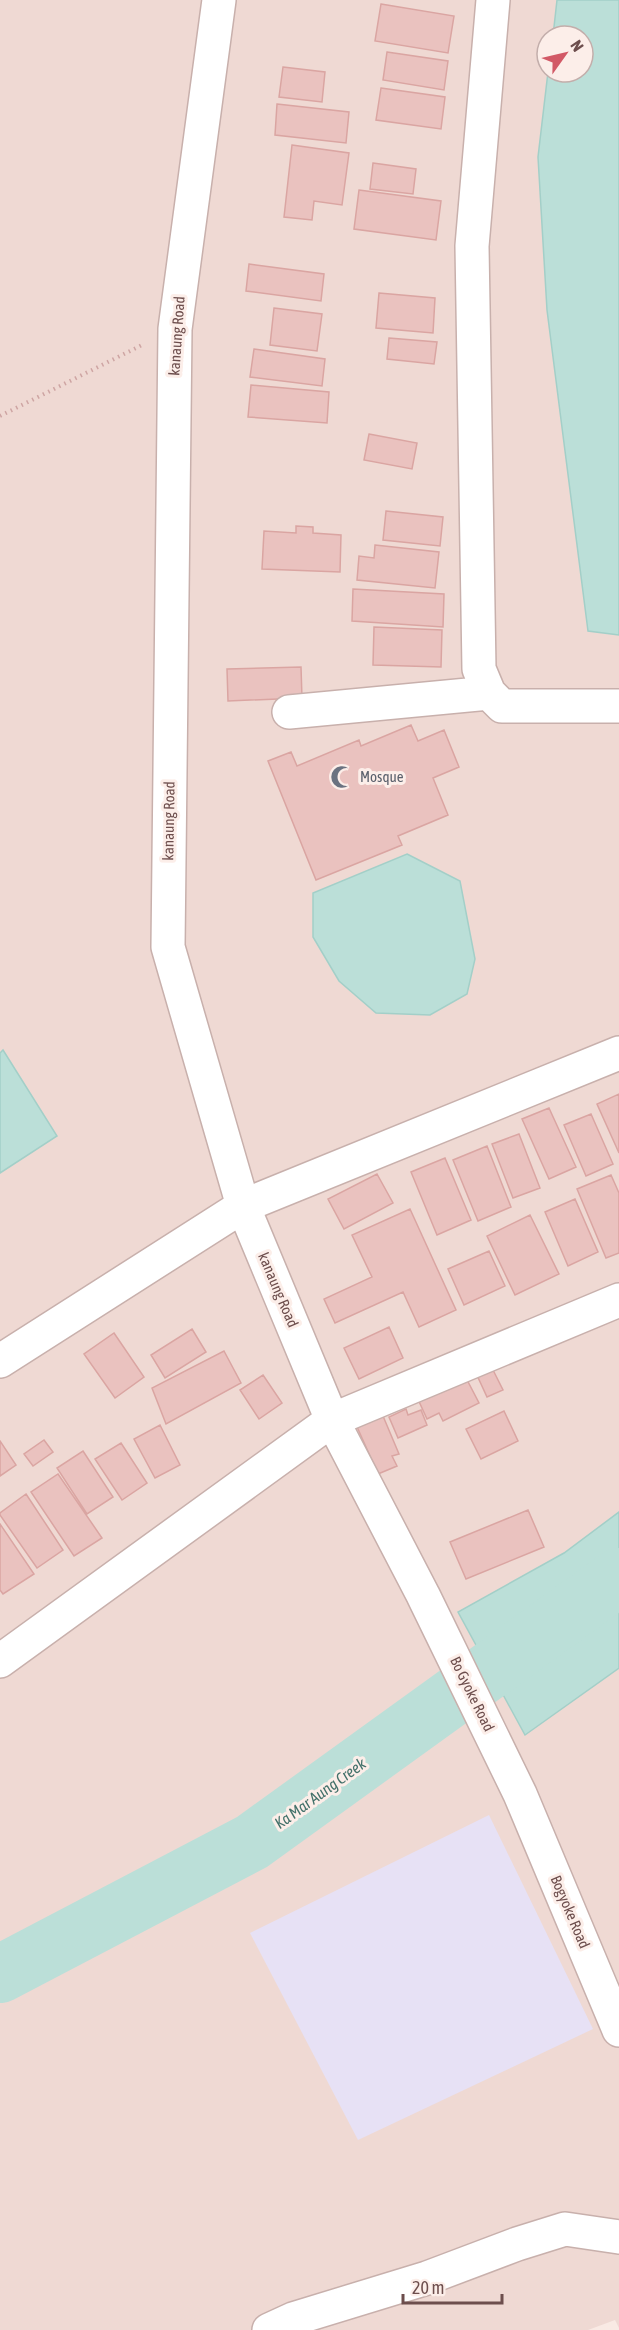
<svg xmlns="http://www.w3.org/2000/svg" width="619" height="2330" viewBox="0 0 619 2330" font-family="'Asap Condensed',sans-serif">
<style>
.residential{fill:#efd9d3;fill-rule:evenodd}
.education{fill:#e7e1f5}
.water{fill:#bbdfd8;stroke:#a3cfc8;stroke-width:1.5}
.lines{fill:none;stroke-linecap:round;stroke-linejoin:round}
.river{stroke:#bbdfd8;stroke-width:58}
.building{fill:#eac2bf;stroke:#daa5a2;stroke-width:1.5}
.minor-casing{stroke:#c8b0ac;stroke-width:36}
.path{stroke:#cea5a3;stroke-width:4;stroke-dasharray:1.5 4.5;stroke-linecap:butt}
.minor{stroke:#fff;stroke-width:33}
.labels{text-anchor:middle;stroke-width:6;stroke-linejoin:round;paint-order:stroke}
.street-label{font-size:15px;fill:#6d4e4d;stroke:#fceee9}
.worship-label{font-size:15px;fill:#5b616d;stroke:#fceee9;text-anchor:start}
.water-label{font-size:16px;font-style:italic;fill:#43716a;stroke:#fceee9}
</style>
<rect width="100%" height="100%" fill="#f9eae4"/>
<path class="residential" d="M0,0H619V2328L615,2320L588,2330H0ZM547,36H583V72H547Z"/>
<path class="education" d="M489,1815L593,2029L358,2140L250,1933Z"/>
<path class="water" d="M557,0H619V635L588,631L547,310L538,157L548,72H583V36H553Z
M407,854L460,881L475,959L467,994L430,1015L376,1013L339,981L313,937V893Z
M3,1050L57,1136L0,1173V1053Z
M619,1512V1668L525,1735L458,1612L564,1553Z"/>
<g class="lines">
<path class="river" d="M0,1974L252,1842L619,1577"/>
</g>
<path class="building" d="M381,4L454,16L448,53L375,41Z
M387,52L448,61L444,90L383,80Z
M283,67L325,72L322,102L279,97Z
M381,88L445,97L441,129L376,120Z
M277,104L349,112L346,143L275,135Z
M292,145L349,153L342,205L314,201L312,220L284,217Z
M373,163L416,169L413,194L370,189Z
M359,190L441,201L436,240L354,229Z
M249,264L324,274L321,301L246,291Z
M379,293L435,298L433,333L376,328Z
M274,308L322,314L317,351L270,345Z
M389,338L437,342L434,364L387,359Z
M254,349L325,359L322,386L250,377Z
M251,385L329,392L327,423L248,417Z
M369,434L417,443L412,469L364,460Z
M386,511L443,517L440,546L383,540Z
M296,526L313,527V533L341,535L340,572L262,569L264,531L296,533Z
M375,545L439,552L435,588L357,580L359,556L374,558Z
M353,589L444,594L443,627L352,621Z
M374,627L442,630L441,667L373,665Z
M301,667L302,698L228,701L227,669Z
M411,725L418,741L444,730L459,767L433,778L448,815L398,836L402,845L316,880L268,761L291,752L297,766L359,740L361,746Z
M619,1094V1153L597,1104Z
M549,1108L576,1167L549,1179L522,1119Z
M591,1114L613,1164L586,1176L564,1125Z
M519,1134L540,1188L513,1198L492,1144Z
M487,1146L511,1207L478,1221L453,1160Z
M445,1158L471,1220L437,1235L411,1172Z
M377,1174L393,1203L344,1229L328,1199Z
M611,1175L619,1193V1253L606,1258L577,1189Z
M575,1199L598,1252L568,1266L545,1212Z
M410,1209L456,1310L419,1327L403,1292L335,1323L324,1299L372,1277L352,1235Z
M530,1215L559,1274L515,1295L487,1236Z
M489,1251L505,1286L464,1305L448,1269Z
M389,1327L403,1358L359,1379L344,1348Z
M192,1329L206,1352L165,1378L151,1355Z
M114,1333L144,1377L115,1398L84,1354Z
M224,1351L241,1383L166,1424L152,1388Z
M491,1366L503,1390L487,1397L476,1373Z
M464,1374L479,1403L443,1421L439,1413L427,1419L417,1397Z
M263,1375L282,1403L259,1419L240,1390Z
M406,1409L408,1415L421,1410L427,1425L398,1438L389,1417Z
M504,1411L518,1441L481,1459L466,1429Z
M383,1416L399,1454L392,1456L397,1466L378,1474L354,1420Z
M160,1425L180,1465L155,1478L134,1439Z
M44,1440L53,1452L33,1466L24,1454Z
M0,1441L16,1465L0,1476Z
M121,1443L147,1483L122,1500L95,1459Z
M83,1451L113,1497L87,1514L57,1468Z
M58,1474L102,1538L74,1556L31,1492Z
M26,1494L63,1550L37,1568L0,1515V1513Z
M528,1510L544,1547L466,1579L450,1542Z
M0,1524L34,1574L3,1594L0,1590Z"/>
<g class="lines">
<g class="minor-casing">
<path id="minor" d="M219,0L175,329L168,947L243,1206L332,1420L423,1595L520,1794L619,2030
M493,0L472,246L479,669L489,693L502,706H619
M289,712L489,693
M0,1361L243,1206L619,1053
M0,1661L332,1420L619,1300
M269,2330L293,2319L427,2278L517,2244L565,2229L619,2237"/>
</g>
<path class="path" d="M0,416L142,345"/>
<use href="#minor" class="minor"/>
</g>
<defs>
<g id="mosque-bare" transform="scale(1.8)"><path d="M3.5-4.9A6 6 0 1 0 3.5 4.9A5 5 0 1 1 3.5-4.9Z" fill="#6b7280" stroke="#fceee9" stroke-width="2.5" paint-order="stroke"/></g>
</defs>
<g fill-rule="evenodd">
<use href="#mosque-bare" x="342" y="777"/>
</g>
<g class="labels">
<g class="street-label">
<text transform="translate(177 336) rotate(-86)" y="5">kanaung Road</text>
<text transform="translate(169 821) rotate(-89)" y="5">kanaung Road</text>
<text transform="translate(278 1290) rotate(67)" y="5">kanaung Road</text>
<text transform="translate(472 1694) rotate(64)" y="5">Bo Gyoke Road</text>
<text transform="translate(570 1912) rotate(67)" y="5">Bogyoke Road</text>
</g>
<g class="worship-label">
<text x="360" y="782">Mosque</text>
</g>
<g class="water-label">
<text transform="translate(320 1793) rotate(-36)" y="6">Ka Mar Aung Creek</text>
</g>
</g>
<g transform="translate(565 54) rotate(56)"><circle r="28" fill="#fceee9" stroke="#c3aeab" stroke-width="1.5"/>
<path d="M0-4.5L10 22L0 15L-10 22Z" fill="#d25966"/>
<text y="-9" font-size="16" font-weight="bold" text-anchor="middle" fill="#6d4e4d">N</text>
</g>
<path d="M403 2294v9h99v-9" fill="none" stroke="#6d4e4d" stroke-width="3"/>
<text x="412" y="2294" font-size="18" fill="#6d4e4d" stroke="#fceee9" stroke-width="4.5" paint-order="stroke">20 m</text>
</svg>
